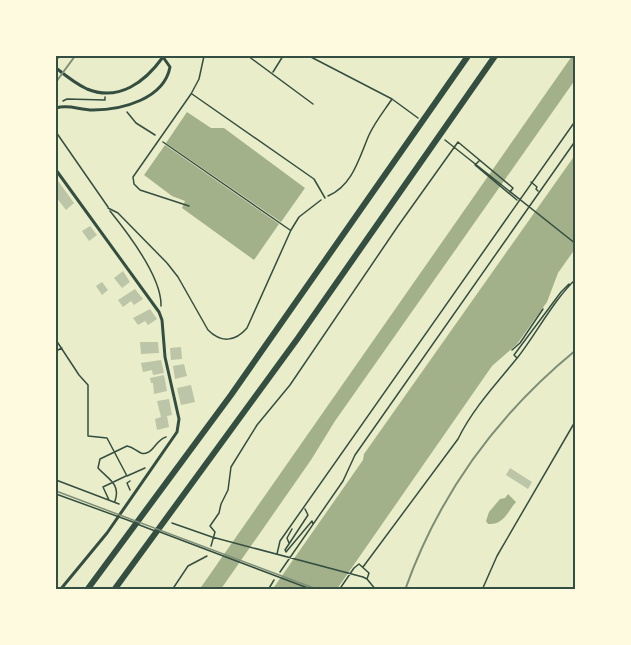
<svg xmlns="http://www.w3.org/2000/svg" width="631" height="645" viewBox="0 0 631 645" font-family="'Exo 2',sans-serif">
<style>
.water{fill:#a3b18a}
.building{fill:#bcc5a7}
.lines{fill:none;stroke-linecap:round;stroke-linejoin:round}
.path{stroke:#344e41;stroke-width:1.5}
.service{stroke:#344e41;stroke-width:1.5}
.minor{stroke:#344e41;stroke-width:3}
.motorway{stroke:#344e41;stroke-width:6}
.tram{stroke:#7c8e77;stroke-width:1.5}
.rail{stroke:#7c8e77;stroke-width:2}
.neatline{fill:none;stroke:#344e41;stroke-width:2}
</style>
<rect width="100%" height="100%" fill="#e9edc9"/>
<path class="water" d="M572,56H575V80L335,421L311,460L221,589L199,590Z
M187,112L211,128H224L305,188L281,222L166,143Z
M165,145L279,224L254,260L182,208L185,201L172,196L144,175Z
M575,155V249L558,273L547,302L517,344L492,366L337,589L272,590L363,460L364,454Z
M508,494L516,502C507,512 504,525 488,524L486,521L489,512L500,499L505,498Z"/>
<path class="building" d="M56,178L74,203L66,210L56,197Z
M90,226L97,235L89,241L82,231Z
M123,271L130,282L122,288L114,278Z
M102,282L108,290L102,295L96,286Z
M135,289L143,299L134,305L131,301L123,307L118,300Z
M150,309L157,319L148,325L145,321L138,325L133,318Z
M140,342H158L159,353L141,354Z
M181,347L182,359L171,360L170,348Z
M161,360L164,373L153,375L152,370L143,372L141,363Z
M184,364L187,376L175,379L173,366Z
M164,375L167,391L154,394L153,383H151L150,378Z
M191,385L195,402L181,405L177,388Z
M169,399L172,415L167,416L169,427L157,430L155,419L161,417L157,401Z
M510,468L532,482L528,489L506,475Z"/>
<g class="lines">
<path class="path" d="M248,56L313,104
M309,56L392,99L418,118
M273,72L283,56
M63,101L67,99L105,100V97
M127,112L136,123L155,135
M56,132L108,207
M445,140L576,244
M163,142L290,230
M479,161L475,165L517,200
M531,182L537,187L536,189L538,191
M328,196C353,185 359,158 369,135C375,122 384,111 392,99
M108,208L118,213L167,263L178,277L208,330C221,343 235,342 247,328L291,230L299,217L321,200
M110,211C127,232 162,278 161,306
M576,335L574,344L576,376
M56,340L79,375L88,385V436L107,438L127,476L145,468
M512,350L520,343L543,309
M56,351L62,348
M517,358L514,355L561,292L569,284
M56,480L119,504
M130,481L127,483L130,490
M109,500L103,487L126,476
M115,501C121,484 108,479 98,468L100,459L127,446C133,447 136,451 141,453C152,457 156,439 166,437
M305,509L308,515L285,550L286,552L312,521L313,524
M172,523L212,537L363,577L367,579L376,590
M289,543L287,538L292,529
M211,546L215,532L210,526L219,513L221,504L228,490L231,467L257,425L290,385L398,226L458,142L513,188L510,192
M277,554L280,541L576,120
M363,567L458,439C473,408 497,383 518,357C536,334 555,298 576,279
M280,572L343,481L355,455L576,140
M574,587V590
M172,590L188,566L207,556
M268,590L274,580
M339,590L354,568L359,564L369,573L367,579"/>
<path class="service" d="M192,94L314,179L325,198
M189,206L140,190L134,184L133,177L191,94L199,79L204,56
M56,494L133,522
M137,524L155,531
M160,532L313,590
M482,590L497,556L576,420"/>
<path class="minor" d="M56,68C66,76 76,84 87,89C119,102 145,82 163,57L170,67C164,99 122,110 93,110C79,110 69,104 56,108
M56,170L159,312L162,320L165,357L179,419L177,432L107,533L60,590"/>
<path class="motorway" d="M87,590L231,395L468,56
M114,590L298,338L495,56"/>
<path class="tram" d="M56,491L319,590"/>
<path class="rail" d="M56,61L59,56
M56,82L75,56
M405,590C439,494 498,414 576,350"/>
</g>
<rect width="631" height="645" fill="none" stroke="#fefae0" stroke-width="114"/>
<rect x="57" y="57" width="517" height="531" class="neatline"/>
</svg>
